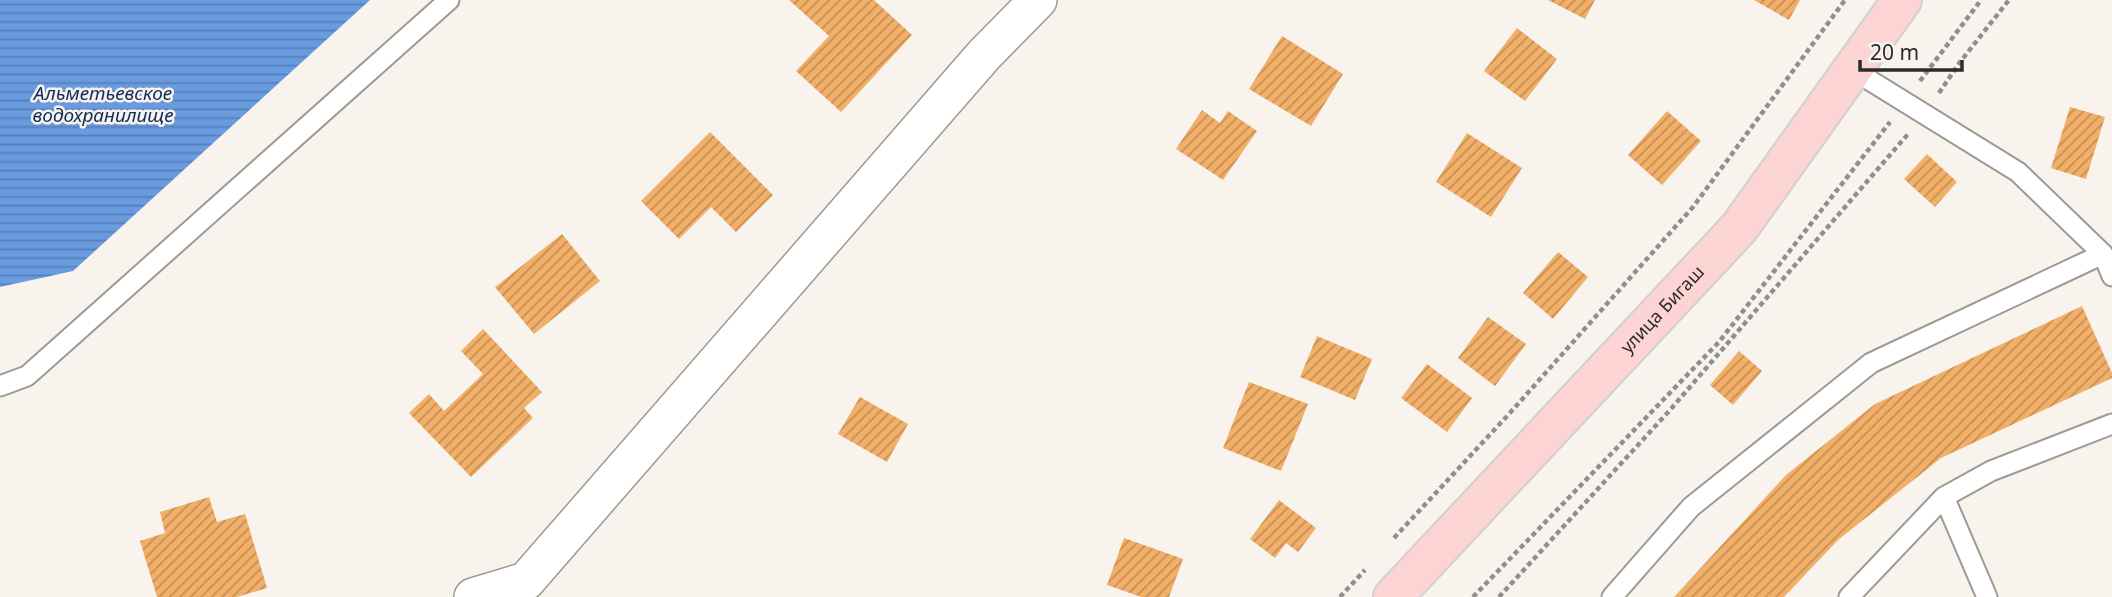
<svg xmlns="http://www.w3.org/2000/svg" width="2112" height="597" viewBox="0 0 2112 597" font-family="'Noto Sans',sans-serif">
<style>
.water{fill:url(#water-rules)}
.building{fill:url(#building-hatch)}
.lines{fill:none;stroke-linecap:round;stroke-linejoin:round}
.lane-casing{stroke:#9e9994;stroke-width:23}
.street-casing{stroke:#9e9994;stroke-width:40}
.primary-casing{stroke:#d1d0d0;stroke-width:42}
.path{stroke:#928e8b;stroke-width:4.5;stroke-dasharray:5 3.5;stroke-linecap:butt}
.lane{stroke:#fff;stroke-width:19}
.street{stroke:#fff;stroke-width:37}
.primary{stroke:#fbd4d3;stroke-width:38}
.labels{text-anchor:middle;stroke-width:5;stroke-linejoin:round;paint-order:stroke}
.street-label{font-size:18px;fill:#2d2b29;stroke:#f9f3ee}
.water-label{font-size:19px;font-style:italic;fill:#0d2e5a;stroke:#f9f3ee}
</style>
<defs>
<pattern id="water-rules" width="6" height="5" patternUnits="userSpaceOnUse" patternTransform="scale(1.75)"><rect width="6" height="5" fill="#699be1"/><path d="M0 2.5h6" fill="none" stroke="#577fb6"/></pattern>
<pattern id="building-hatch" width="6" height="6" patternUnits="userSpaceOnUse" patternTransform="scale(1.75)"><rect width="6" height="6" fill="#f1af68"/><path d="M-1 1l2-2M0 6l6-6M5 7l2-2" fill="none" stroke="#c48f56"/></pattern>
</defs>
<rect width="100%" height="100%" fill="#f9f3ee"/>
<path class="water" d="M0,0H370L73,271L0,287Z"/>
<path class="building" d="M789,0H874L912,35L841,112L796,71L829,36Z
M1548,0H1595L1585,19Z
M1754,0H1800L1789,20Z
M1517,28L1557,59L1525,101L1484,71Z
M1282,36L1343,74L1311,126L1249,89Z
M2070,107L2105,117L2086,179L2051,168Z
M1202,110L1220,123L1228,111L1257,131L1223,180L1176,149Z
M1667,111L1701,141L1662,185L1628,155Z
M710,132L773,195L736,232L711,207L679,239L641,201Z
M1467,133L1522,168L1491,217L1436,182Z
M1927,154L1957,182L1935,207L1904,179Z
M562,234L600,281L534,334L495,287Z
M1558,252L1588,277L1553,319L1523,293Z
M2082,306L2112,373V378L1941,458L1838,540L1784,597H1674L1786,475L1875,404Z
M1488,317L1526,344L1495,386L1458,358Z
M483,329L542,392L524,408L533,418L471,477L409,413L429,394L444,411L483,374L461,351Z
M1317,336L1372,359L1355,400L1300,377Z
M1739,351L1762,371L1733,405L1710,385Z
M1427,364L1472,398L1447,432L1401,398Z
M1249,382L1308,404L1281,471L1223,448Z
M860,397L908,424L887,462L838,434Z
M209,497L217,522L245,514L267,588L237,597H157L140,541L165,533L160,512Z
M1279,500L1316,528L1298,552L1286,543L1275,558L1250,539Z
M1124,538L1183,559L1169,597H1141L1107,585Z"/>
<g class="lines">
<g class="lane-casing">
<path id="lane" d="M1853,70L2018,172L2103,254L2112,276
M0,386L27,376L449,0
M1944,497L1987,597
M1612,597L1691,507L1871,363L2103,254
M1849,597L1944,497L1991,471L2112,424"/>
</g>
<g class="street-casing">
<path id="street" d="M473,597L526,581L984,55L1038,0"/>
</g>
<g class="primary-casing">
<g id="primary">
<path id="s1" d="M1393,597L1739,228L1902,0"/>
</g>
</g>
<path class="path" d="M1920,81L1981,0
M1939,93L1960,62L2009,0
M1394,538L1509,414L1693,207L1845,0
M1340,597L1365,570
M1473,597L1719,342L1890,122
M1499,597L1670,410L1908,134"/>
<use href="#lane" class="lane"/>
<use href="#street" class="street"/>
<use href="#primary" class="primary"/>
</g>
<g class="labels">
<g class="street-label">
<text dy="6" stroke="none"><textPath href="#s1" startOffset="394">улица Бигаш</textPath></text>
</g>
<g class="water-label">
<text x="103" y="100">Альметьевское<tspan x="103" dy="22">водохранилище</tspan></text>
</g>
</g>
<path d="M1860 60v10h102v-10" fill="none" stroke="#2d2b29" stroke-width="3.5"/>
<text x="1870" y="60" font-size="21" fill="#2d2b29" stroke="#f9f3ee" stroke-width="5" paint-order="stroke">20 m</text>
</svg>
